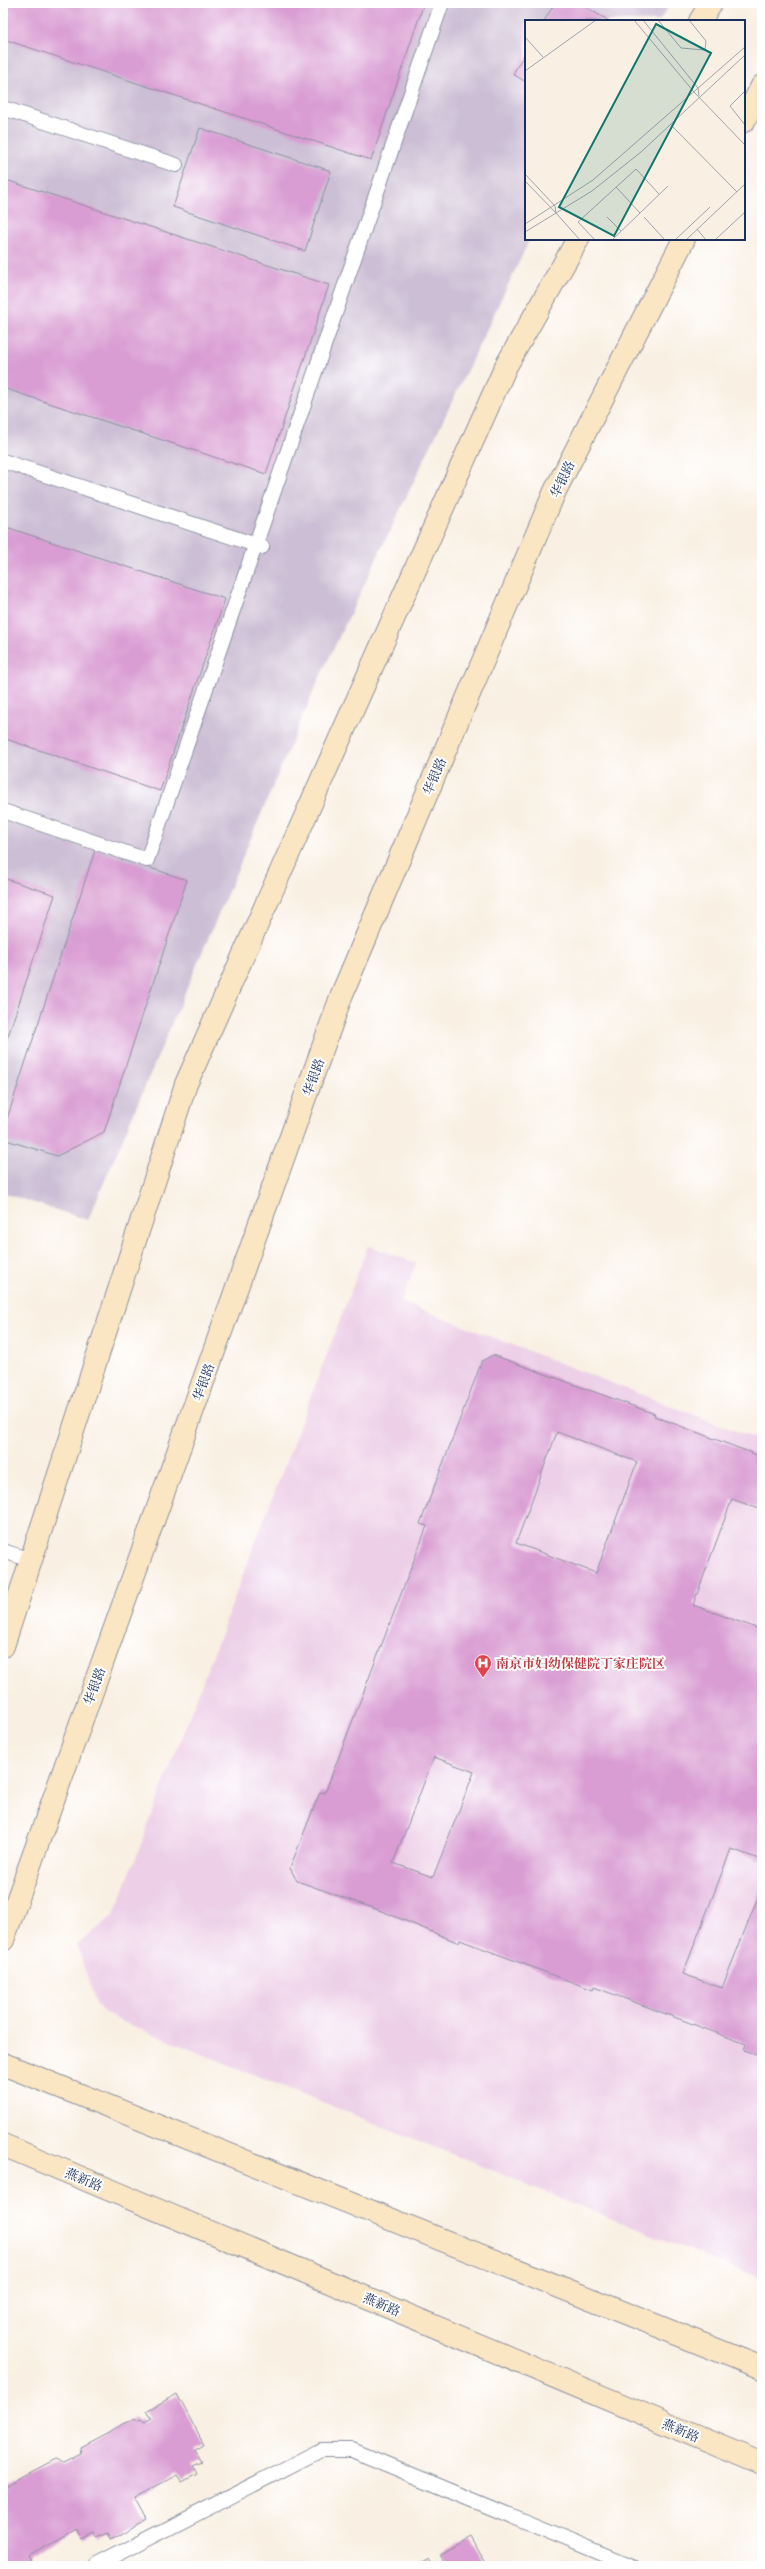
<svg xmlns="http://www.w3.org/2000/svg" width="765" height="2569" viewBox="0 0 765 2569" font-family="'EB Garamond','Noto Serif SC',serif">
<style>
.built{fill:#edd0e8}
.industrial{fill:#ccbed4}
.building{fill:#d99dd3;fill-rule:evenodd}
.lines{fill:none;stroke-linecap:round;stroke-linejoin:round}
.lane-casing{stroke:#8a90a0;stroke-width:16}
.secondary-casing{stroke:#8a90a0;stroke-width:24}
.lane{stroke:#fff;stroke-width:14}
.secondary{stroke:#fbe6c4;stroke-width:22}
.labels{text-anchor:middle;stroke-width:4;stroke-linejoin:round;paint-order:stroke}
.street-label{font-size:13px;fill:#1b2f5e;stroke:#fff}
.health-label{font-size:13px;font-weight:bold;fill:#be3a42;stroke:#fff;text-anchor:start}
.inset-road{fill:none;stroke:#a0a3ae;stroke-width:1}
.view{fill:#0f766e;fill-opacity:0.15;stroke:#0f766e;stroke-width:2}
.inset-edge{fill:none;stroke:#1b2f5e;stroke-width:2}
</style>
<rect width="100%" height="100%" fill="#fff"/>
<filter id="ink" filterUnits="userSpaceOnUse"><feTurbulence type="fractalNoise" baseFrequency=".025" numOctaves="2"/><feDisplacementMap in="SourceGraphic" scale="8" xChannelSelector="R" yChannelSelector="G"/><feConvolveMatrix kernelMatrix="1 2 1 2 8 2 1 2 1" color-interpolation-filters="sRGB"/></filter>
<filter id="wash" filterUnits="userSpaceOnUse"><feTurbulence type="fractalNoise" baseFrequency=".012" numOctaves="4" result="noise"/><feDisplacementMap in="SourceGraphic" scale="16" xChannelSelector="R" yChannelSelector="G"/><feGaussianBlur stdDeviation="0.9" result="paint"/><feColorMatrix in="noise" values="0 0 0 0 0 0 0 0 0 0 0 0 0 0 0 0 0 1.4 0 .05"/><feComposite in="paint" operator="in"/></filter>
<g filter="url(#wash)">
<rect width="100%" height="100%" fill="#f9f0e3"/>
<path class="built" d="M368,1246L416,1263L401,1302L762,1441V2279L118,2020L97,2007L77,1945L114,1915Z"/>
<path class="industrial" d="M3,3H671L659,21H526V239H530L317,683L88,1220L3,1193Z"/>
<g id="blocks">
<path class="building" d="M6,3H424L371,160L3,39V13Z
M555,3H579L609,21H544Z
M526,51V82L513,74Z
M200,128L331,171L305,251L173,207Z
M3,179L329,285L266,474L3,388Z
M3,526L225,599L160,791L3,738Z
M95,850L187,880L104,1132L57,1156L3,1139V1131Z
M3,878L55,895L3,1051Z
M493,1355L655,1414L654,1416L762,1457V1510L732,1499L693,1605L762,1630V1860L731,1849L683,1974L722,1988L762,1887V2056L744,2050L746,2044L594,1987L593,1990L460,1940L459,1943L384,1912L297,1881L290,1868L320,1792L325,1793L427,1526L420,1524L482,1361ZM557,1432L637,1462L596,1573L516,1543ZM434,1757L474,1772L433,1877L393,1863Z
M177,2394L204,2445L195,2450L202,2462L193,2466L197,2474L182,2482L177,2475L134,2498L146,2520L111,2539L108,2533L97,2538L95,2533L83,2539L77,2529L28,2556L32,2563L26,2566H3V2487L57,2459L63,2463L81,2454L80,2447L135,2418L137,2421L141,2419L143,2423L151,2419L146,2411Z
M470,2537L486,2566H441L445,2564L440,2554Z
M427,2559L431,2566L435,2564L436,2566H415Z"/>
</g>
</g>
<g filter="url(#ink)">
<use href="#blocks" fill-opacity="0" stroke="#8a90a0" stroke-width="1"/>
<g class="lines">
<g class="lane-casing">
<path id="lane" d="M3,108L176,165
M3,461L262,547
M3,811L147,860L442,3
M3,1551L31,1560
M95,2566L321,2450H352L632,2566"/>
</g>
<g class="secondary-casing">
<path id="secondary" d="M700,21L711,3
M744,121L762,86
M3,1646L186,1084L506,366L578,239
M3,1940L342,994L555,491L684,239
M3,2064L762,2368
M3,2145L762,2464"/>
</g>
<use href="#lane" class="lane"/>
<use href="#secondary" class="secondary"/>
</g>
</g>
<defs>
<g id="hospital-pin" transform="scale(0.9)"><path d="M0 17L-7.5 6A9.5 9.5 0 1 1 7.5 6Z" fill="#e0444e" stroke="#fff"/><path d="M-5-5h3v3.5h4V-5h3V5h-3V1.5h-4V5h-3Z" fill="#fff"/></g>
</defs>
<g fill-rule="evenodd">
<use href="#hospital-pin" x="483" y="1663"/>
</g>
<g class="labels">
<g class="street-label">
<text transform="translate(562 479) rotate(-64)" y="5">华银路</text>
<text transform="translate(434 776) rotate(-67)" y="5">华银路</text>
<text transform="translate(313 1077) rotate(-70)" y="5">华银路</text>
<text transform="translate(203 1382) rotate(-70)" y="5">华银路</text>
<text transform="translate(94 1686) rotate(-70)" y="5">华银路</text>
<text transform="translate(84 2179) rotate(23)" y="5">燕新路</text>
<text transform="translate(382 2304) rotate(23)" y="5">燕新路</text>
<text transform="translate(681 2430) rotate(23)" y="5">燕新路</text>
</g>
<g class="health-label">
<text x="496" y="1668">南京市妇幼保健院丁家庄院区</text>
</g>
</g>
<g transform="translate(525 20)">
<rect width="220" height="220" fill="#f9f0e3"/>
<path class="inset-road" d="M109,0L169,72L220,125M118,0L173,68L174,76M133,0L156,28L180,30L181,21L164,0M0,17L18,37M0,51L71,0M220,71L205,86L220,105M145,104L212,172M0,154L30,186L31,193M0,161L31,193M91,167L115,193M31,193L55,220M82,197L96,211M119,197L140,220M0,204L68,160L220,27M172,209L181,220M0,212L67,171L116,132L220,35M70,220L53,202L111,149L134,174M87,220L143,166M150,220L185,187M161,220L220,164M190,220L220,192"/>
<path class="view" d="M131,4L186,33L89,216L34,187Z"/>
<rect width="220" height="220" class="inset-edge"/>
</g>
<rect width="765" height="2569" fill="none" stroke="#fff" stroke-width="16"/>
</svg>
